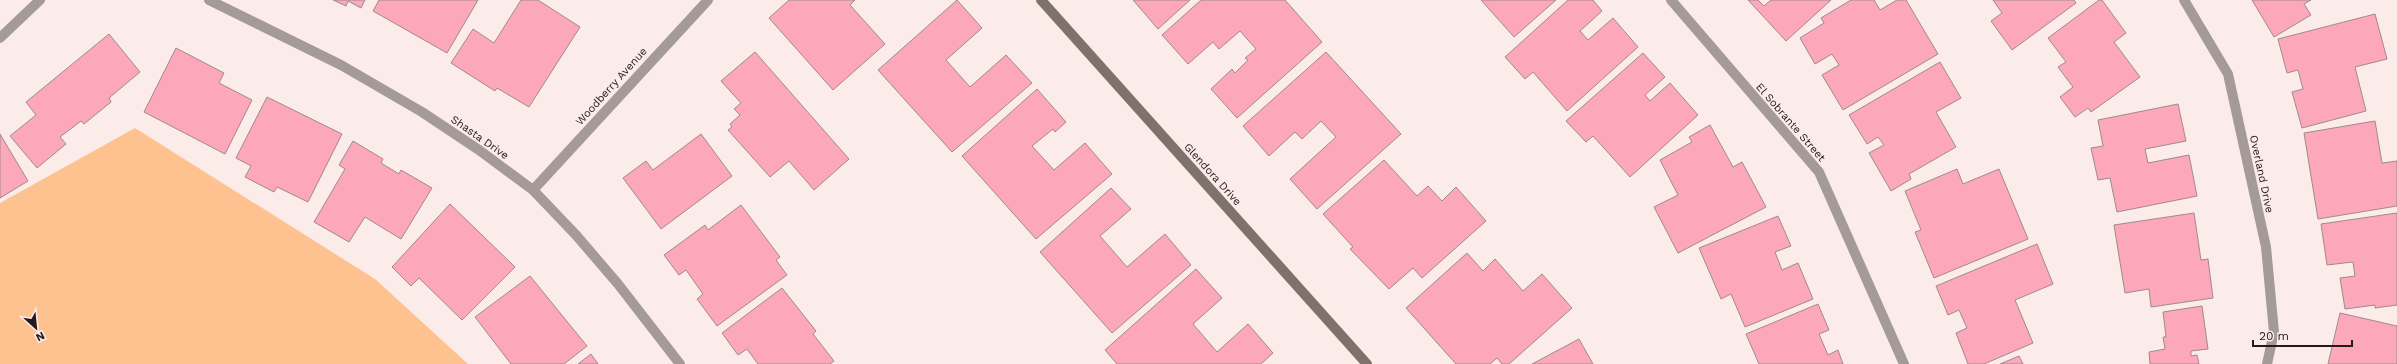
<svg xmlns="http://www.w3.org/2000/svg" width="2397" height="364" viewBox="0 0 2397 364" font-family="'Work Sans',sans-serif">
<style>
.green{fill:#fec291}
.building{fill:#fca7ba;stroke:#a0898d}
.lines{fill:none;stroke-linecap:round;stroke-linejoin:round}
.street{stroke:#a49a96;stroke-width:10}
.secondary{stroke:#7f716b;stroke-width:10}
.labels{text-anchor:middle;stroke-width:3;stroke-linejoin:round;paint-order:stroke}
.street-label{font-size:11px;fill:#231a19;stroke:#fbecea}
</style>
<rect width="100%" height="100%" fill="#fbecea"/>
<path class="green" d="M135,128L375,279L468,364H0V203Z"/>
<path class="building" d="M333,0H365L361,8L348,1L346,6Z
M379,0H478L447,53L373,11Z
M521,0H538L580,27L529,107L497,88L495,91L451,63L473,29L494,43Z
M789,0H855L850,5L885,44L833,90L769,18Z
M957,0L982,28L946,60L970,87L1006,55L1032,83L952,152L878,70Z
M1133,0H1190L1158,29Z
M1201,0H1285L1322,42L1237,118L1211,89L1232,69L1235,73L1248,60L1245,58L1256,49L1240,31L1219,49L1213,42L1188,64L1162,35Z
M1481,0H1556L1514,37Z
M1568,0H1593L1602,11L1580,31L1588,40L1613,18L1638,47L1567,111L1533,72L1525,79L1505,57Z
M1748,0H1758L1764,6L1771,0H1831L1786,41Z
M1851,0H1874L1880,10L1897,0H1906L1938,54L1843,110L1822,75L1839,65L1832,54L1815,64L1800,38L1824,23L1821,18Z
M1993,0H2074L2076,3L2012,50L1991,21L2002,13Z
M2099,0H2102L2126,33L2114,42L2140,77L2091,112L2088,108L2075,117L2060,97L2073,87L2058,67L2066,62L2048,38Z
M2252,0H2311L2304,4L2311,15L2274,37Z
M2375,14L2387,59L2355,67L2366,111L2302,128L2292,92L2303,89L2298,70L2287,73L2278,39Z
M109,34L140,72L109,98L111,102L84,124L81,121L60,137L66,144L37,168L10,136L36,115L26,102Z
M176,48L224,73L219,83L252,100L225,154L144,112Z
M755,52L849,159L814,190L789,161L770,177L728,130L732,127L730,124L740,115L734,109L741,103L721,81Z
M1326,52L1401,134L1317,209L1290,179L1336,137L1321,121L1302,139L1295,132L1269,156L1243,126Z
M1643,53L1665,77L1645,95L1650,101L1670,83L1698,115L1630,177L1593,136L1586,142L1566,121Z
M1940,62L1961,98L1936,112L1956,147L1909,174L1911,179L1891,191L1869,153L1884,145L1878,137L1867,144L1849,115Z
M1037,89L1066,122L1055,132L1053,129L1032,146L1054,170L1085,143L1112,174L1036,239L962,156Z
M267,97L342,134L308,202L277,187L274,192L245,177L251,166L236,158Z
M2178,104L2186,141L2145,149L2148,163L2189,155L2197,196L2117,212L2110,178L2098,180L2091,148L2103,146L2098,120Z
M2375,121L2382,163L2397,161V206L2318,219L2304,133Z
M1710,125L1733,167L1742,162L1766,207L1678,253L1654,207L1678,195L1660,160L1692,142L1689,137Z
M0,134L28,181L0,198Z
M701,134L732,176L661,229L623,178L646,161L653,170Z
M353,141L383,159L381,163L399,174L401,170L432,188L401,239L365,217L349,242L314,222L345,169L339,165Z
M1384,160L1417,196L1428,186L1442,201L1456,187L1486,221L1422,278L1413,268L1389,289L1350,249L1353,247L1323,214Z
M1957,169L1963,184L1999,169L2028,239L1934,278L1915,232L1921,230L1905,191Z
M1111,188L1131,209L1100,236L1127,267L1165,234L1191,265L1112,333L1040,252Z
M450,204L515,267L462,320L419,278L411,286L392,267Z
M741,205L780,257L776,260L787,275L717,326L697,299L703,294L686,270L679,275L664,255L705,225L708,230Z
M2194,213L2201,260L2208,259L2213,298L2151,307L2149,289L2125,293L2114,225Z
M2397,213V305L2375,308V305L2345,309L2340,278L2355,276L2353,262L2327,265L2321,224Z
M1778,216L1791,246L1775,252L1782,270L1798,263L1813,299L1745,327L1731,294L1721,299L1699,248Z
M2037,244L2053,284L2015,300L2033,343L1984,364H1968L1956,333L1967,328L1959,310L1948,315L1936,286Z
M1467,253L1483,271L1495,259L1523,291L1542,274L1572,308L1509,364H1502L1497,358L1490,364H1456L1406,308Z
M1196,269L1222,298L1193,324L1217,352L1248,324L1273,353L1261,364H1117L1105,350Z
M530,276L587,346L564,364H511L475,317Z
M782,288L816,331L813,334L834,361L830,364H758L747,349L738,355L722,333Z
M1818,304L1829,330L1819,334L1828,355L1838,350L1843,364H1759L1746,334Z
M2202,306L2208,349L2191,351V356L2197,355L2199,364H2150L2149,352L2165,349L2163,337H2166L2163,312Z
M2340,313L2397,326V364H2328Z
M1579,339L1593,364H1532Z
M591,354L598,364H578Z
M2019,356L2023,364H2000Z"/>
<g class="lines">
<path class="street" d="M209,0L341,65L422,112L479,150L533,190L576,235L618,284L680,364
M1671,0L1819,172L1904,364
M2184,0L2228,74L2266,247L2274,332L2267,364
M0,38L40,0
M533,190L708,0"/>
<path class="secondary" d="M1041,0L1367,364"/>
</g>
<g class="labels">
<g class="street-label">
<text transform="translate(611 86) rotate(-48)" y="4">Woodberry Avenue</text>
<text transform="translate(1791 122) rotate(49)" y="4">El Sobrante Street</text>
<text transform="translate(480 137) rotate(35)" y="4">Shasta Drive</text>
<text transform="translate(1213 174) rotate(48)" y="4">Glendora Drive</text>
<text transform="translate(2262 174) rotate(78)" y="4">Overland Drive</text>
</g>
</g>
<g transform="translate(36 328) rotate(153)" stroke="#fbecea" stroke-width="3" paint-order="stroke">
<path d="M0-3L7 15L0 10L-7 15Z" fill="#231a19"/>
<text y="-6" font-size="11" font-weight="bold" text-anchor="middle" fill="#231a19">N</text>
</g>
<path d="M2253 340v6h99v-6" fill="none" stroke="#231a19" stroke-width="2"/>
<text x="2259" y="340" font-size="12" fill="#231a19" stroke="#fbecea" stroke-width="3" paint-order="stroke">20 m</text>
</svg>
